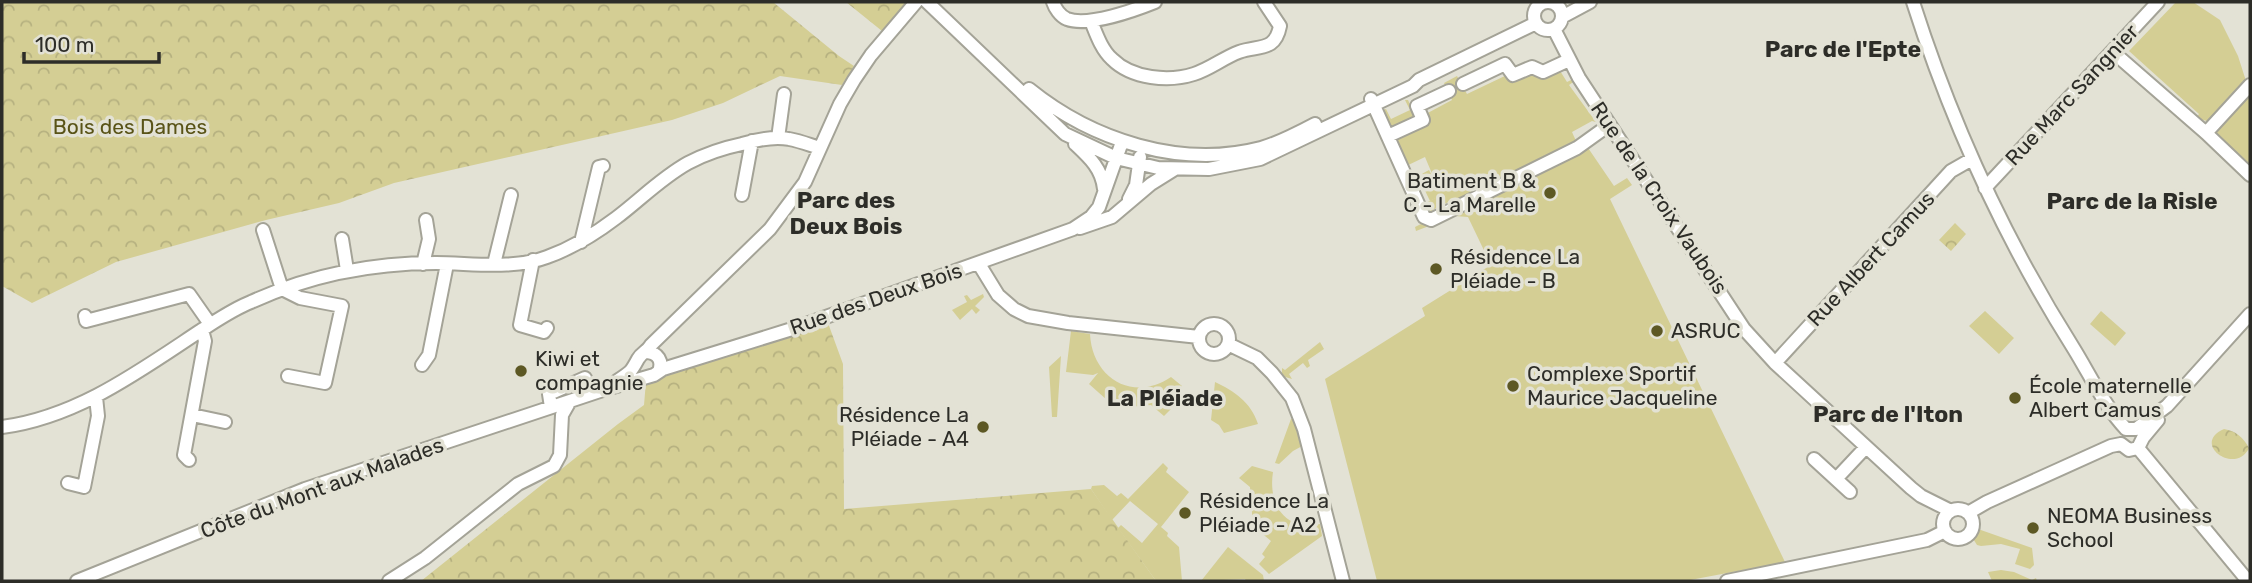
<svg xmlns="http://www.w3.org/2000/svg" width="2252" height="583" viewBox="0 0 2252 583" font-family="Rubik,sans-serif">
<style>
.grass{fill:#d4ce94}
.forest{fill:url(#forest-crowns)}
.lines{fill:none;stroke-linecap:round;stroke-linejoin:round}
.minor-casing{stroke:#a4a397;stroke-width:16}
.minor{stroke:#fff;stroke-width:12}
.poi-dot{fill:#5d5824;stroke:#e3e2d5;stroke-width:2.5}
.labels{text-anchor:middle;stroke-width:7;stroke-linejoin:round;paint-order:stroke}
.street-label{font-size:21px;fill:#2d2d28;stroke:#e3e2d5}
.park-label{font-size:21px;fill:#595317;stroke:#e3e2d5}
.poi-label{font-size:21px;fill:#2d2d28;stroke:#e3e2d5;text-anchor:start}
.neighbourhood-label{font-size:23px;font-weight:bold;fill:#2d2d28;stroke:#e3e2d5}
</style>
<defs>
<pattern id="forest-crowns" width="20" height="18" patternUnits="userSpaceOnUse" patternTransform="scale(1.75)"><rect width="20" height="18" fill="#d4ce94"/><path d="M2 6a3 3 0 1 1 6 0M12 15a3 3 0 1 1 6 0" fill="none" stroke="#b6b180"/></pattern>
</defs>
<rect width="100%" height="100%" fill="#e3e2d5"/>
<path class="grass" d="M2176,2H2193L2220,20L2238,56L2246,81L2207,121L2196,118L2199,114L2129,51Z
M1557,66L1567,82L1575,78L1576,80L1569,85L1596,122L1592,121L1572,132L1576,141L1575,145L1522,172L1520,168L1509,173L1510,177L1459,201L1457,198L1432,210L1433,213L1430,215L1422,205L1441,195L1425,157L1402,168L1377,112L1386,109L1391,119L1410,110L1405,100H1408L1415,115H1424L1452,100L1444,83L1457,76L1467,94L1509,74L1513,75Z
M2250,92V167L2213,133Z
M1584,142L1614,186L1627,178L1632,185L1610,199L1785,562L1685,581H1377L1325,379L1425,316L1422,308L1491,265L1468,217L1455,216L1416,231L1415,227Z
M983,294L984,297L975,306L980,310L976,314L972,309L960,320L952,310L967,302L964,296L967,295L971,300Z
M1985,311L2014,338L1999,354L1969,326Z
M2101,311L2126,333L2115,346L2090,324Z
M1071,331L1090,334C1092,378 1133,403 1171,377L1182,386L1180,400L1164,416L1151,405L1116,408L1089,384L1098,373L1093,375L1066,372Z
M1320,342L1324,349L1308,360L1310,366L1307,368L1303,363L1289,374L1292,379L1282,376V368L1285,370Z
M1061,356L1057,417H1052L1049,367Z
M1215,382C1234,391 1251,402 1258,424L1224,433L1219,425L1211,420Z
M1297,417L1304,445L1293,451L1279,464L1275,463L1291,419Z
M1163,463L1168,468L1166,472L1189,492L1161,527L1168,533L1167,536L1179,547L1182,581H1156L1118,528L1121,525L1142,543L1158,524L1130,501L1112,520L1091,489L1092,486L1104,485L1117,496L1121,493L1128,499Z
M1252,466L1273,472C1268,503 1284,532 1320,524L1322,536L1269,574L1259,564L1265,557L1262,554L1271,541L1253,526L1250,487L1239,478Z
M1978,529L2032,548L2034,565L2030,569L2015,564L2020,549L2001,544L1981,546L1977,545L1972,537Z
M1228,547L1263,575L1264,581H1246L1245,579L1201,581Z
M2001,570L2014,572L2032,580L2036,578L2037,581H1992L1988,572Z"/>
<path class="forest" d="M2,2H773L839,56L854,66L842,85L780,76L723,103L672,120L394,183L339,203L266,220L116,262L32,303L2,286Z
M846,2H908L882,31Z
M1429,170L1442,195L1430,201L1418,176Z
M1955,223L1966,234L1951,251L1939,240Z
M828,323L843,364L844,509L1091,489L1156,581H421L618,424L644,405L646,381Z
M2224,429C2236,431 2243,437 2249,448C2236,476 2190,444 2224,429Z"/>
<g class="lines">
<g class="minor-casing">
<path id="minor" d="M927,2L1065,134L1116,158L1158,168L1209,169L1260,159L1413,86L1419,80L1536,23
M1053,2C1055,8 1060,16 1067,19C1088,27 1135,10 1155,2
M1913,2C1952,124 2005,240 2074,349C2090,375 2105,407 2126,429
M1534 16a14 14 0 1 1 28 0a14 14 0 1 1-28 0Z
M1562,17L1590,2
M1091,21C1096,33 1101,49 1112,59C1132,79 1169,82 1194,74C1210,69 1223,58 1239,52C1259,45 1275,52 1280,26L1264,2
M1554,29L1579,78L1744,329L1775,363L1911,488L1921,496L1951,511
M2113,52L2206,133L2250,175
M1463,84L1505,64L1513,75L1532,67L1543,72L1569,60
M1029,89C1092,140 1180,169 1261,148C1279,143 1298,133 1315,124
M1371,99L1424,217L1431,220L1577,148L1609,125
M2206,133L2250,85
M1388,136L1423,120L1417,106L1449,91
M778,138L784,94
M1075,144C1090,158 1102,169 1104,189
M1985,188L2158,2
M742,195L752,141
M1129,199L1136,185L1140,157
M1080,228L1112,217L1151,184L1175,169
M263,230L282,289L300,298L342,306L325,383L288,376
M342,239L347,270
M581,242L599,167L603,166
M533,260L520,325L544,332L547,328
M423,264L429,239L426,220
M494,264L511,195
M979,264L998,295L1014,309L1028,316L1068,323L1199,337
M85,316L86,321L189,294L210,324
M1199 339a15 15 0 1 1 30 0a15 15 0 1 1-30 0Z
M1228,344L1257,358L1272,373L1292,398L1304,429L1343,581
M647,352C658,353 663,361 659,371
M1775,363L1951,171L1972,159
M422,365L429,355L447,264
M617,381C631,372 631,372 638,359C642,352 647,352 651,345L770,229L805,182L840,104L854,80L871,55L916,2
M551,407L549,394L585,378
M192,415L225,422
M2,427C77,417 138,372 200,331C216,321 233,309 251,302C310,275 371,263 436,263C471,263 513,270 547,257C572,248 595,234 616,218C640,200 661,178 688,163C705,154 723,148 742,144C756,140 775,136 789,139C800,141 810,145 820,148
M2126,429H2136L2167,406L2250,314
M2121,444L2129,450L2138,448L2143,438L2158,420
M2138,448L2248,581
M1814,459L1850,492
M189,460L184,455L205,341L202,330
M1836,479L1866,447
M68,483L84,487L98,416L96,397
M1943 524a15 15 0 1 1 30 0a15 15 0 1 1-30 0Z
M1968,513L1987,502L2111,446L2121,444
M77,581L305,489L606,389L654,375L663,369L792,329L1073,229L1091,217L1099,207L1122,142
M389,581L425,558L518,484L554,466L560,455L562,415L570,401
M1727,581L1927,540L1945,531"/>
</g>
<use href="#minor" class="minor"/>
</g>
<g class="poi-dot">
<circle cx="1550" cy="193" r="7"/>
<circle cx="1436" cy="269" r="7"/>
<circle cx="1657" cy="331" r="7"/>
<circle cx="521" cy="371" r="7"/>
<circle cx="1513" cy="386" r="7"/>
<circle cx="2015" cy="398" r="7"/>
<circle cx="983" cy="427" r="7"/>
<circle cx="1185" cy="513" r="7"/>
<circle cx="2033" cy="528" r="7"/>
</g>
<g class="labels">
<g class="street-label">
<text transform="translate(2072 95) rotate(-47)" y="7">Rue Marc Sangnier</text>
<text transform="translate(1659 198) rotate(56)" y="7">Rue de la Croix Vaubois</text>
<text transform="translate(1871 259) rotate(-47)" y="7">Rue Albert Camus</text>
<text transform="translate(876 299) rotate(-19)" y="7">Rue des Deux Bois</text>
<text transform="translate(322 488) rotate(-20)" y="7">Côte du Mont aux Malades</text>
</g>
<g class="park-label">
<text x="130" y="134">Bois des Dames</text>
</g>
<g class="poi-label">
<text x="1536" y="188" text-anchor="end">Batiment B &amp;<tspan x="1536" dy="24">C - La Marelle</tspan></text>
<text x="1450" y="264">Résidence La<tspan x="1450" dy="24">Pléiade - B</tspan></text>
<text x="1671" y="338">ASRUC</text>
<text x="535" y="366">Kiwi et<tspan x="535" dy="24">compagnie</tspan></text>
<text x="1527" y="381">Complexe Sportif<tspan x="1527" dy="24">Maurice Jacqueline</tspan></text>
<text x="2029" y="393">École maternelle<tspan x="2029" dy="24">Albert Camus</tspan></text>
<text x="969" y="422" text-anchor="end">Résidence La<tspan x="969" dy="24">Pléiade - A4</tspan></text>
<text x="1199" y="508">Résidence La<tspan x="1199" dy="24">Pléiade - A2</tspan></text>
<text x="2047" y="523">NEOMA Business<tspan x="2047" dy="24">School</tspan></text>
</g>
<g class="neighbourhood-label">
<text x="1843" y="57">Parc de l'Epte</text>
<text x="846" y="208">Parc des<tspan x="846" dy="26">Deux Bois</tspan></text>
<text x="2132" y="209">Parc de la Risle</text>
<text x="1165" y="406">La Pléiade</text>
<text x="1888" y="422">Parc de l'Iton</text>
</g>
</g>
<rect width="2252" height="583" fill="none" stroke="#2d2d28" stroke-width="7"/>
<path d="M24 52v10h135v-10" fill="none" stroke="#2d2d28" stroke-width="3.5"/>
<text x="35" y="52" font-size="21" fill="#2d2d28" stroke="#e3e2d5" stroke-width="5" paint-order="stroke">100 m</text>
</svg>
